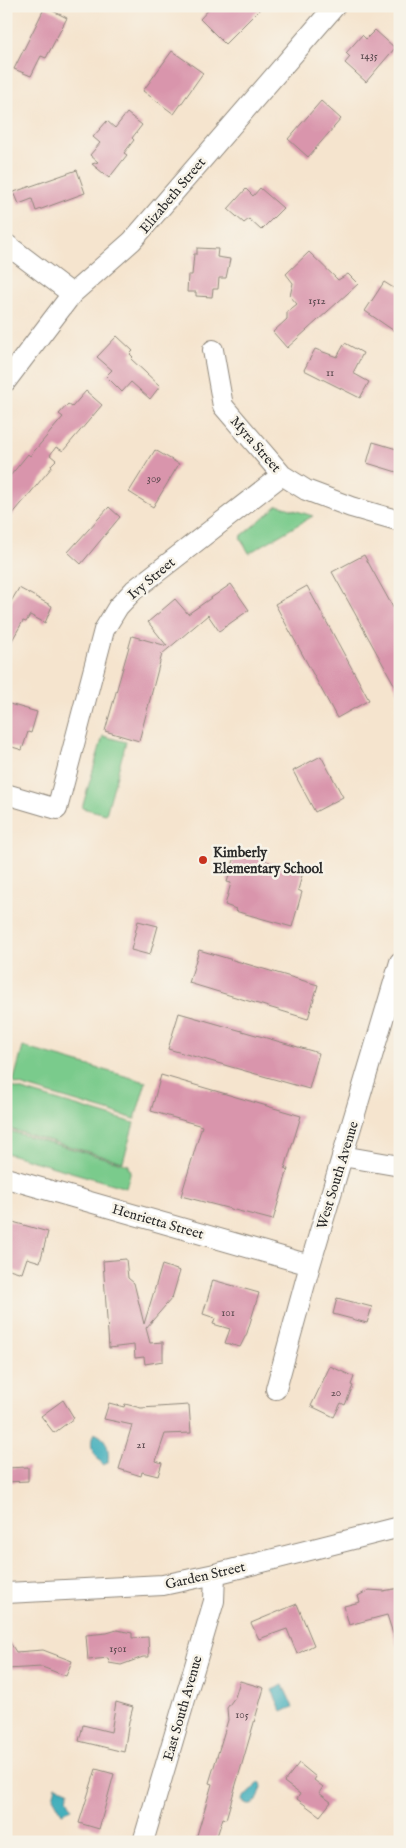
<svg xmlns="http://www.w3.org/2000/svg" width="406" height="1848" viewBox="0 0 406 1848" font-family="'IM FELL English',serif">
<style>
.green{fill:#7acb8c;stroke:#527b5c}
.water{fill:#3faebb;stroke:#356c73}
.building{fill:#d995ac}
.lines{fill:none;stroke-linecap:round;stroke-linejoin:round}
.minor-casing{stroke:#90887c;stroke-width:22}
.minor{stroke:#fff;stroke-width:20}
.poi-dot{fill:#c8321e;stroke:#f7f3e8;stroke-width:2}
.labels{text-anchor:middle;stroke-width:5;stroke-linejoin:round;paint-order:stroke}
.number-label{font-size:11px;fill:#56464b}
.street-label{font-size:14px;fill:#2b2b2b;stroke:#f7f3e8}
.poi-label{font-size:14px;font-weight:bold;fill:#2b2b2b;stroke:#f7f3e8;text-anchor:start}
</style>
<rect width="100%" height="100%" fill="#f7f3e8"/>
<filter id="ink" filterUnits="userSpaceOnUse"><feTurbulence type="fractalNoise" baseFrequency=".02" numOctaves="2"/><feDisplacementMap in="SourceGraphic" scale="10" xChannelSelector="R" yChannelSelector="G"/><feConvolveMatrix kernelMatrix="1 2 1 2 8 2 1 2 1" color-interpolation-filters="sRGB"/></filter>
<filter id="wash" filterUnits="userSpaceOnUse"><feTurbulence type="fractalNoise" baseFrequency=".0096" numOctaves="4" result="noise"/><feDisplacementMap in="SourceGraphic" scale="20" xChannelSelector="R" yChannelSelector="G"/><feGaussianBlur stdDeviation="1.12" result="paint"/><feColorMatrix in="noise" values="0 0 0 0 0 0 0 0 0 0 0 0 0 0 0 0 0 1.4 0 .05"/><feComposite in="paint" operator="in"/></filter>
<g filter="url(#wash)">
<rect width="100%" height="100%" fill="#f5e4ce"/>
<path class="green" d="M278,505L313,516L249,553L240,537Z
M103,736L126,742L106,814L82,808Z
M23,1047L146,1082L135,1119L13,1083Z
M12,1087L134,1123L123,1162L6,1128V1106Z
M6,1130L129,1165L128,1168L131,1170L126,1188L6,1153Z"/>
<path class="water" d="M94,1433C108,1438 109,1449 108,1462L104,1465C93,1456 88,1445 94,1433Z
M283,1685L293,1707L282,1712L272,1690Z
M258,1782L261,1783L262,1787L257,1801L251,1804H247L242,1801L243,1797L251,1792Z
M56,1786L69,1790L67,1798L72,1808L62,1813L53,1797Z"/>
<g id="blocks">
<path class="building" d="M212,6H263L225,44L200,19Z
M45,7L67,18L46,58L41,56L31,76L14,69Z
M375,30L395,48L366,82L345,63L350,57L346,53L362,35L366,39Z
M172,51L203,73L174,114L143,91Z
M321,101L341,119L308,157L288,139Z
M127,113L142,125L132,138L134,140L124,153L127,155L109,178L92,164L98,162L90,155L100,143L93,137L107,121L115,128Z
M77,170L85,193L36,211L32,199L19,204L14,192Z
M260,188L283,208L261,230L249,219L244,223L228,209L246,189L253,196Z
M197,248L218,249L217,257L230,259L226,278H219L218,289H213L212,297L196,296V292H187L188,275H192L194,254H197Z
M309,252L338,280L348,274L358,284L287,348L273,332L287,319V312L297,304L290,296L293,283L286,274Z
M384,282L400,292V335L365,311Z
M117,336L133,351L130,354L133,357L131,359L160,386L150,399L131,382L122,392L106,376L112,370L97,357Z
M345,343L363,353L353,373L369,382L360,398L304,370L315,349L337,357Z
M86,391L102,405L63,451L56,447L50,455L56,460L51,465L52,467L6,522V481L28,454L30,456L63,417L59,414L68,404L72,407Z
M373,442L400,450V473L367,463Z
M155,450L179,464L153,507L129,492Z
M109,507L120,517L81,564L68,552Z
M364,555L400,620V695L332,572Z
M231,584L249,610L219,631L208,615L162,654L139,741L105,731L132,636L167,646L148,622L175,599L188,614Z
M307,586L369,700L337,718L275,604Z
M19,588L52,606L45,623L30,615L26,622L23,621L6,651V610Z
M6,703L37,712L31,733L28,732L22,750L6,745Z
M321,756L343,797L315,812L293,771Z
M237,850L266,858L265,861L303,872L298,890L302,892L292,927L235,911L236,909L225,905L231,883L227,882Z
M138,921L158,926L150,955L131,950Z
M199,950L318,985L308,1019L189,983Z
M179,1013L319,1053L309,1089L168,1049Z
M161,1075L301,1116L285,1168L288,1169L273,1220L181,1196L202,1126L151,1111Z
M6,1220L48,1232L40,1262L27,1258L22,1273L6,1268Z
M126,1259L128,1278L134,1283L144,1324L162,1265L180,1271L172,1298L146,1328L150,1343L163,1342V1361L145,1364L144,1357L135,1358L134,1345L109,1348L103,1261Z
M213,1280L259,1293L247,1333L240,1347L225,1343L230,1329L213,1324L215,1318L203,1314Z
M337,1298L372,1307L367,1323L333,1314Z
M330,1366L354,1377L351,1385L353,1386L345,1405L341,1403L334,1417L311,1406Z
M63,1400L74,1418L54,1433L41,1416Z
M109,1403L124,1407L125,1404L141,1408L189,1405L191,1433L165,1434L156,1461L162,1463L158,1476L142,1472L141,1476L119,1469L132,1425L104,1419Z
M28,1467V1481L6,1482V1468Z
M400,1588V1646H397L387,1615L349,1625L344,1606L360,1602L358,1596L369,1590L383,1591Z
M297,1604L314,1645L297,1654L287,1629L259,1639L251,1623Z
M117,1630L132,1633V1638L148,1637L149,1657H143L121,1665L109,1663L108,1658L88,1660L86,1635L107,1633Z
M6,1636L16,1652L43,1650L72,1661L66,1676L42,1667L6,1669Z
M240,1681L264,1688L226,1819L223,1818L215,1842H195L212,1784L209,1783L228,1720L227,1708L235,1697Z
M116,1702L133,1707L129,1722L124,1752L79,1741L83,1725L111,1732Z
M299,1763L316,1777L314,1780L323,1787L319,1793L331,1802L320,1816L297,1799L300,1794L284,1782Z
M96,1769L114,1774L99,1829L79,1823Z"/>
</g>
</g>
<g filter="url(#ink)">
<use href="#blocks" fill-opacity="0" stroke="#90887c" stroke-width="1"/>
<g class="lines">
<g class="minor-casing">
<path id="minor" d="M6,244L72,294
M213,350L223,406L282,475L306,490L351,507L400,521
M6,381L72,294L132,241L335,6
M6,794L57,809L104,630L118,607L134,590L282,475
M342,1156L400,1166
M6,1178L310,1265
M276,1389L310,1265L400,962
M6,1593L163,1585L215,1574L400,1527
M143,1842L214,1601L215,1574"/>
</g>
<use href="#minor" class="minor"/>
</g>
</g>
<circle class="poi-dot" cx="203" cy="860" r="5"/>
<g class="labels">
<g class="number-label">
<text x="369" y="59">1435</text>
<text x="317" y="304">1512</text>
<text x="330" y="376">11</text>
<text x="154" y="482">309</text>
<text x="228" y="1316">101</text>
<text x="336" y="1396">20</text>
<text x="141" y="1448">21</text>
<text x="118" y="1652">1501</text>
<text x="242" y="1718">105</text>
</g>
<g class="street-label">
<text transform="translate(172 195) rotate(-50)" y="5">Elizabeth Street</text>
<text transform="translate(256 444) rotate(49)" y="5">Myra Street</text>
<text transform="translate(151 578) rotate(-40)" y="5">Ivy Street</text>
<text transform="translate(337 1175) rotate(-73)" y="5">West South Avenue</text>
<text transform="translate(158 1221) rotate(16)" y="5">Henrietta Street</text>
<text transform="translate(205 1575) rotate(-13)" y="5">Garden Street</text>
<text transform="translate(182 1708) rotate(-74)" y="5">East South Avenue</text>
</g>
<g class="poi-label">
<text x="213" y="857">Kimberly<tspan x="213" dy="16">Elementary School</tspan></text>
</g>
</g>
<rect width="406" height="1848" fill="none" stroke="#f7f3e8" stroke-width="25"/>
</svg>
